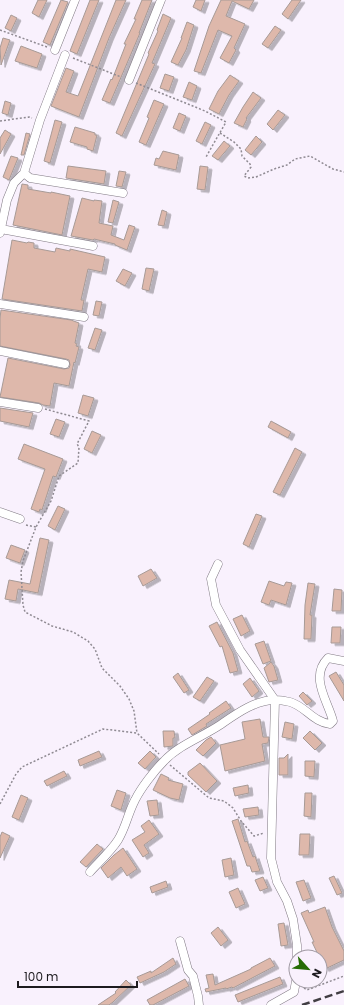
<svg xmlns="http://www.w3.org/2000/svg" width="344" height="1005" viewBox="0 0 344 1005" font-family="Poppins,sans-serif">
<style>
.building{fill:#deb8ab;stroke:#a79a96;filter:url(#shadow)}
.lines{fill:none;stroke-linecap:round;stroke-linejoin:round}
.minor-casing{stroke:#817a84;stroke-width:9}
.path{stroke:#8f8a92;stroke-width:1.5;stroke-dasharray:2 2;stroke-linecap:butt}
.minor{stroke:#fff;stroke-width:8}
.rail{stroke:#413e43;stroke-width:2.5;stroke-dasharray:8 4;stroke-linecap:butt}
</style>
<defs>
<filter id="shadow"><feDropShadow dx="4" dy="2.5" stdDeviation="0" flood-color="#0004"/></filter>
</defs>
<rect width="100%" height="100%" fill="#f9f1fd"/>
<path class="building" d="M38,0H47L39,17L32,13Z
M61,0L68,2L50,45L43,42Z
M90,0H99L77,54L70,51Z
M116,0H126L109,38L79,117L51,106L66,68L74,71L66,92L78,96Z
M142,0H152L139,33H140L110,103L102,100L111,79L112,80L126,44H124L136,19H134Z
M196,0H205L201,11L193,7Z
M221,0H254L249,9L232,1L226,16L245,24L234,48L236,50L229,63L220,58L232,36L218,30L201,73L194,71L209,26Z
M292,0H301L288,19L282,14Z
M163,14L171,18L152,63L155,64L122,136L116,133L149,54L148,53L158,31L157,30Z
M11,15L17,18L11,31L5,28Z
M187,22L194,25L186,50L178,65L171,62L182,38H181Z
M275,26L281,30L268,48L262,44Z
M3,38L10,40L1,65L0,48Z
M21,46L42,54L37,68L15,61Z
M165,74L174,77L169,91L160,88Z
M230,75L239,81L229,95L219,114L209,109L218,91Z
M189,82L197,86L192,100L183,97Z
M253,92L261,98L246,118L247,119L243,127L234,123L243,107Z
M154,100L164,104L146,145L139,142L149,118L147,117Z
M5,101L11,103L8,115L2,113Z
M278,110L285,115L273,130L267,124Z
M179,113L186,116L180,131L173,128Z
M55,120L62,122L50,163L44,161Z
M205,122L211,125L202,144L196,141Z
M75,127L95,133V135H97L93,151L87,149V147L70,142Z
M5,130L11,134L0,154V138Z
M26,133L30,134L24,155H21Z
M256,136L262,142L251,155L245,150Z
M224,141L230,146L218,160L212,156Z
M163,151L179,155L176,170L154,165L156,158L159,159Z
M11,156L18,158L9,180L3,177Z
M68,166L106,171L104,184L66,178Z
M200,166L208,167L205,190L197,189Z
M119,171L126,172L122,187L116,186Z
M22,184L28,185V189L51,193V192L70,196L62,235L13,225Z
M82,198L94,201V200L102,201L99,223L113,226L111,235L124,240L129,225L135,227L127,250L115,245V244L94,239L93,240L71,236Z
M113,200L119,202L113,223L108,222Z
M162,210L167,212L164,226L158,225Z
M12,240L27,243L28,242L34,243V248L55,252L56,248L70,251V249L105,257L102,272L88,269L81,300H84L82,311L2,299Z
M146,268L154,269L149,291L142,289Z
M123,269L132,273L125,286L116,281Z
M96,301L102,302L99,316L93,315Z
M1,310L71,320L79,323L75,343L77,344L76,346L79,347L75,363L74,362L69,386L54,383L50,406L43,405L39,403L0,397L8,358L64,369L69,368L70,365L69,360L66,359L0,346V318Z
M95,328L102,330L95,350L88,348Z
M83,395L94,398L88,416L78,413Z
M0,408L33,413L29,427L0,421Z
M56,419L65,422L59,437L50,434Z
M271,421L291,432L288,438L268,427Z
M92,431L101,435L92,453L84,449Z
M24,444L63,459L56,477L53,476L42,510L40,509L39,512L31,509L45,469L18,459Z
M295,448L302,452L280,495L273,492Z
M58,506L65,509L55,530L48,526Z
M256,514L262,516L249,547L243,544Z
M40,538L49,540L38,593L18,589L16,601L5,599L9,580L30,584Z
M11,545L25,550L20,563L6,558Z
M151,569L157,578L143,586L138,576Z
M269,581L284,586L286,582L292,583L286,605L271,600L269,605L261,602Z
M308,583L315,584L310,615H312L311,639H304L305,605Z
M334,589L342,590L341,611H332Z
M242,615L250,631L241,636L233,619Z
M217,622L233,653L238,671L230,673L222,646L220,647L209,626Z
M332,627H341L340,643H331Z
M264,641L271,661L263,664L255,644Z
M271,662L274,666L278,680L269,682L264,668Z
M336,672L344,685V701L329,676Z
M178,673L189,690L184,693L173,677Z
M207,677L214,681L200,701L193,697Z
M250,678L259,691L252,697L243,684Z
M303,692L312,701L307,705L299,696Z
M226,701L231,708L206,724L207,726L192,735L188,729L210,714L209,713Z
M260,719L263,737H269L268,743L262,744L265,761L225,771L220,745L245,739L242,722Z
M285,722L294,724L292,739L282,737Z
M163,731H174L175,738H173V746L164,747Z
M310,731L322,743L315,750L303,738Z
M211,737L216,743L203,756L196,750L206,740Z
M99,751L102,757L80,766L78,760Z
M150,751L156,757L145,769L138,763Z
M288,754V775H279V758H284Z
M305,761H315L314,777L305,776Z
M200,763L217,781L206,792L188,775V772Z
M64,771L67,776L47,786L44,781Z
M161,774L169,778L168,780L183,784L179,800L170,798L153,790Z
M248,785L249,793L235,796L233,788Z
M117,790L126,793L121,810L111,806Z
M305,793H312L311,817L304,816Z
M21,795L28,798L19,820L12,817Z
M157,800L159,815L150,816L147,801Z
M258,807L259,815L245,817L243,809Z
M238,819L245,842L247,841L253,857L255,856L260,871L252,872L250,866H247L232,821Z
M149,820L159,834L144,845L149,853L143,857L132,840L145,832L141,826Z
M2,832L10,836L0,858V837Z
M300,834H310L309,855H299Z
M97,844L103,849L86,867L80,862Z
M123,848L137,869L127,876L121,867L108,878L101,868L114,855Z
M231,858L234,875L225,877L222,860Z
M334,876L342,893L337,895L329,878Z
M263,877L268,888L260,891L255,880Z
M304,880L311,898L303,901L296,882Z
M166,881L168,887L152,893L150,887Z
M238,888L245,904L236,908L229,892Z
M325,907L332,927L344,951V960L325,969L312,942H314L301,913L308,910L309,913Z
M284,923L288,945L281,946L278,924Z
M218,927L228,940L221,946L211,933Z
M173,958L176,964L164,972L140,983L137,977L151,971V973Z
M270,958L275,966L233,988L232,987L226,989V988L206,992L205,989L209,988L206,975L213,974L215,985L251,969V968Z
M280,977L283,984L238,1002L235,995Z
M185,979L189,986L153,1005H150L147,1000Z
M126,980L131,985L113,1002L109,1005H98L116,993L115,992Z"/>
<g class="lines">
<g class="minor-casing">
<path id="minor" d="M55,50L75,0
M129,80L161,0
M24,173L30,178L123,193
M1,229L93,246
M0,233L7,200L14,183L24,173L40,120L65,55
M0,304L84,317
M0,351L65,364
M0,402L38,408
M0,512L20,519
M218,564L211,579L216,605L240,650L275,700L271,858L277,882L287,901L293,919L297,945V957
M90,872C99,862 111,851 118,840C126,827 128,813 135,800C141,788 154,771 164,761C179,745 202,737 220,725C236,714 255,700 275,700C279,700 286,701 290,702C305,706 313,722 330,724L333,721C328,701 309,677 328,658L344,661
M180,941L188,970L193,976L198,996L199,1005
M271,1005L294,992L296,981"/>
</g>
<path class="path" d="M0,30L47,47
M73,58L121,77
M136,83L205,111L226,122L206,157
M0,121L29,117L32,118
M220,133L234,142L241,149L242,156L250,164L251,167L244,176L248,178L256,177L274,169L287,165L295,159L310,156L333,169L344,172
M45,409L89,421L77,444L79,447L78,463L59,476L51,501L36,527L23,561L21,572L23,605L25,612L52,626L73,632L88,641L95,649L102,668L120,686L129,699L134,711L137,733
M26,525L36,527
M170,765L209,798L224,801L233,808L241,821L254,836L264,833
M0,804L16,774L22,767L103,729L137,733L159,754
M304,988L307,990L344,976"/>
<use href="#minor" class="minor"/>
<path class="rail" d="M302,1005L344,991"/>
</g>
<g transform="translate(308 969) rotate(117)"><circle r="19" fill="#f9f1fd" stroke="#a19ba4"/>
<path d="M0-3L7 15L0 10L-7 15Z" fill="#266c05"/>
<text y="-6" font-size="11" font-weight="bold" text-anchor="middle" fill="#1d1b1f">N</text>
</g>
<path d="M18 981v6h119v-6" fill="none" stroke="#1d1b1f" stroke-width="2"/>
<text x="24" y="981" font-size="12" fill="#1d1b1f" stroke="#f9f1fd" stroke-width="3" paint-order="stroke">100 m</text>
</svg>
